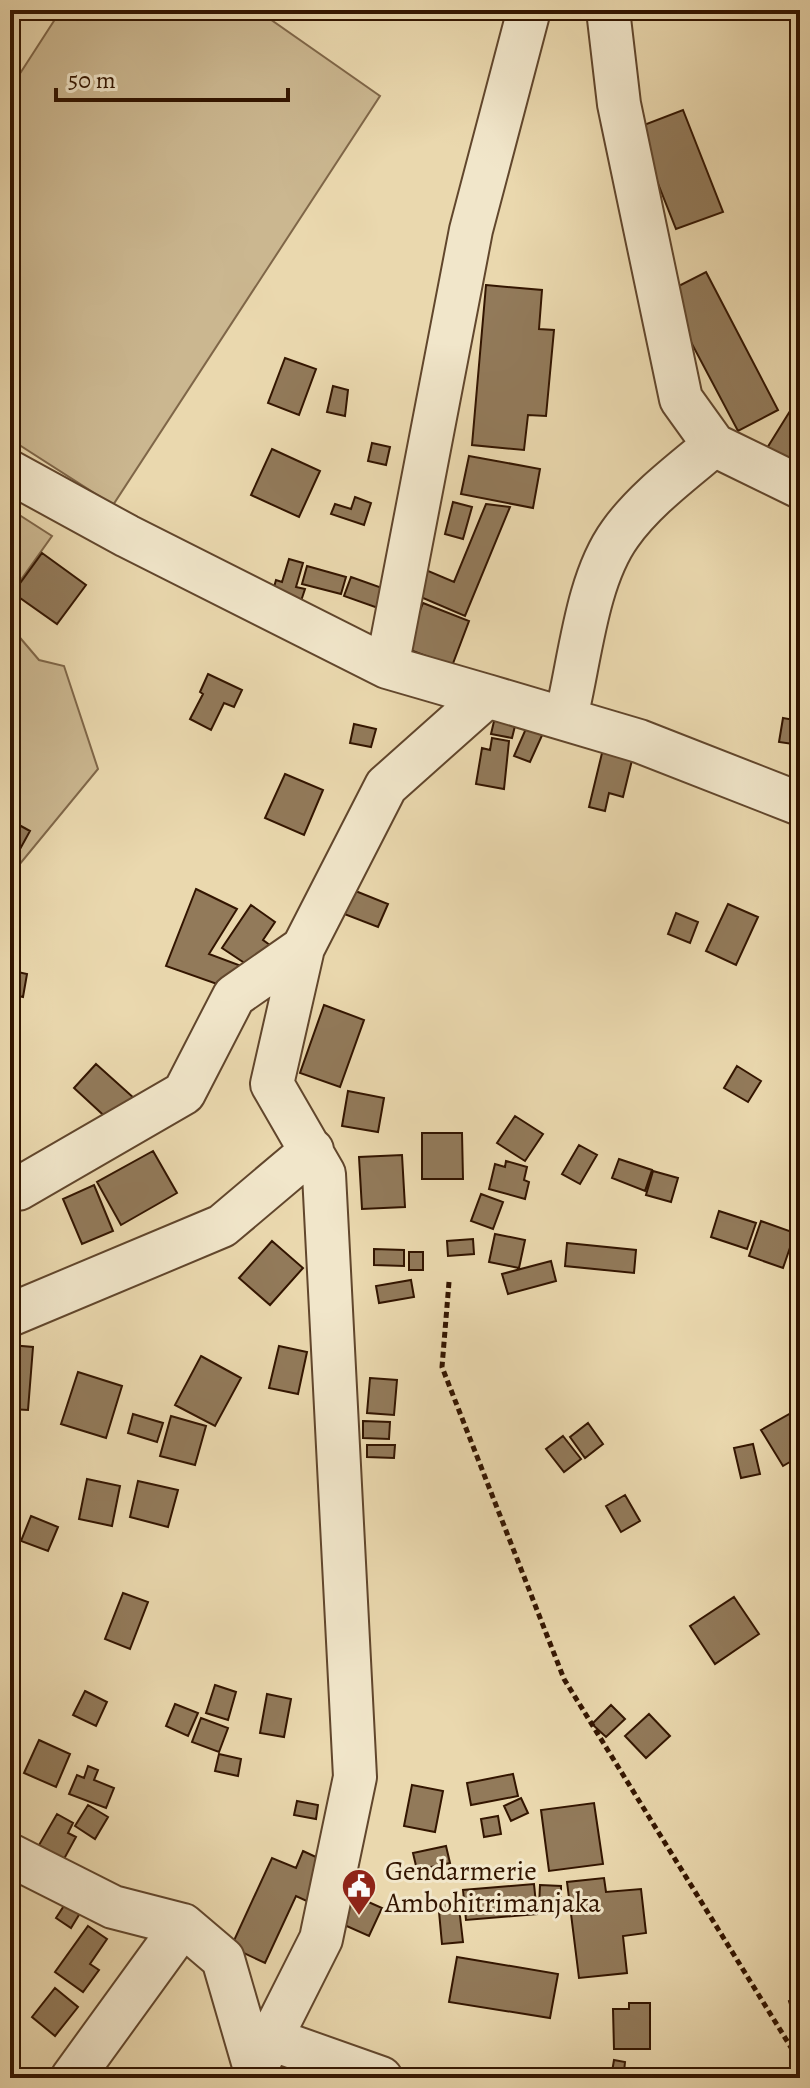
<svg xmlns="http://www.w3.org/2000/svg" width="810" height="2088" viewBox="0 0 810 2088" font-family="Alegreya,serif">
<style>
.green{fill:#cbb790;stroke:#7f6648;stroke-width:2}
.building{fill:#927a5a;stroke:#331500;stroke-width:2}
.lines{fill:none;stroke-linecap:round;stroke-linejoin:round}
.minor-casing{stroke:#61462c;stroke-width:46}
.path{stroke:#331500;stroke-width:5;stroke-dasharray:6 4;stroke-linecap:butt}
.minor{stroke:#f1e6ca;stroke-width:42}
.labels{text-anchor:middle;stroke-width:6;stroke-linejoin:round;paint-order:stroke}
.poi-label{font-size:28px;fill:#331500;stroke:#f1e6ca;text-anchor:start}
</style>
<rect width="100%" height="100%" fill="#ead8ae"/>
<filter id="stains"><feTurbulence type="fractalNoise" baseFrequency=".0025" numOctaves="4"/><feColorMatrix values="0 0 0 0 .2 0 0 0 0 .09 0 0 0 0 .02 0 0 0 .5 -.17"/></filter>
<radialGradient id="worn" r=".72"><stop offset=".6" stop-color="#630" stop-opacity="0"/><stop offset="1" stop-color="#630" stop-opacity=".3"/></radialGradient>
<path class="green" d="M61,10H257L380,96L113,505L10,439V89Z
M10,509L52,536L10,595Z
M10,626L39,660L64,666L98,769L10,876Z"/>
<path class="building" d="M683,110L723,212L676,229L636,128Z
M706,272L778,410L738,431L665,293Z
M486,285L542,290L539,329L554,330L546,416L528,415L524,450L472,445Z
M285,358L316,369L299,415L268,403Z
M333,386L348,390L345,416L327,412Z
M790,411L800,417V476L764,453Z
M372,443L390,447L386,465L368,461Z
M272,449L320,471L299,517L251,495Z
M469,456L540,469L533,508L461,494Z
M355,497L371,503L364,525L331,514L335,504L351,509Z
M453,502L472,507L463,539L445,534Z
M486,504L510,507L465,616L416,595L426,570L454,582Z
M42,553L86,585L57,624L13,593Z
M289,559L303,563L296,587L305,589L300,604L272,594L276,580L282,582Z
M307,566L346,577L341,594L302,584Z
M351,577L385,589L378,608L344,596Z
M423,603L469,621L452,666L405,648Z
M208,674L242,690L234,707L224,703L211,730L190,719L203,694L200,692Z
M495,717L516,722L512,738L491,734Z
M783,718L800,721V745L779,742Z
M354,724L376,729L371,747L350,743Z
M528,724L544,731L530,762L514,756Z
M492,738L509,741L504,789L476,784L482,748L490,750Z
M603,749L633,756L623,797L609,793L605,811L589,807Z
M285,774L323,790L304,835L265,818Z
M10,820L30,831L19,851L10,846Z
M348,888L388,904L378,927L339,912Z
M196,889L237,909L209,954L244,967L234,990L166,966Z
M728,904L758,917L736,965L706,951Z
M251,905L275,922L263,940L274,948L258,972L222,948Z
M676,913L698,922L690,943L668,934Z
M10,953L16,954L13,971L27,974L23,997L10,994Z
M324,1005L364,1020L340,1087L300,1073Z
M96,1064L135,1099L112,1123L74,1088Z
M737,1066L761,1081L748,1102L724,1088Z
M348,1091L384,1098L378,1132L342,1126Z
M515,1116L543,1134L525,1161L497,1143Z
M422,1133H462L463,1179H422Z
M579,1145L597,1155L580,1184L562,1174Z
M153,1151L177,1193L121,1225L97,1182Z
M402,1155L405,1207L362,1209L359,1157Z
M619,1159L652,1170L645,1191L612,1178Z
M506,1161L527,1167L524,1180L529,1182L525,1199L489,1189L495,1164L505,1167Z
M653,1171L678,1178L671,1202L646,1195Z
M94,1185L113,1231L82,1244L63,1199Z
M481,1194L503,1202L493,1229L471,1221Z
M719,1211L756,1223L747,1249L711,1237Z
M761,1221L795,1233L783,1268L749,1256Z
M495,1234L525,1240L519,1268L489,1262Z
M473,1239L474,1254L448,1256L447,1241Z
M272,1241L303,1268L270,1305L239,1278Z
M567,1243L636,1250L634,1273L565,1266Z
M374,1249L404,1250V1266L374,1265Z
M409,1252H423V1270H409Z
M551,1261L556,1281L508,1294L502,1274Z
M411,1280L414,1297L379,1303L376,1286Z
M10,1345L33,1347L28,1410L10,1409Z
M279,1346L307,1352L298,1394L269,1388Z
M201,1356L241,1378L215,1426L175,1405Z
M78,1372L122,1386L106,1438L61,1424Z
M370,1378L397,1380L394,1415L367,1413Z
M800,1408V1456L783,1466L761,1430Z
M133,1414L163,1423L157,1442L128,1433Z
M171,1416L206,1426L195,1465L160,1456Z
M363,1421L390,1422L389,1439L363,1438Z
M588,1423L603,1444L585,1458L570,1437Z
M563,1436L581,1459L564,1472L546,1449Z
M753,1444L760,1474L741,1478L734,1448Z
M367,1445H395L394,1458L367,1457Z
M87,1479L120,1486L112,1526L79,1519Z
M138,1481L178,1490L168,1527L130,1517Z
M625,1495L640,1521L621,1532L606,1506Z
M31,1516L58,1527L48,1551L21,1541Z
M123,1593L148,1602L130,1649L105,1639Z
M734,1597L759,1634L715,1664L690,1626Z
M215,1685L236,1692L228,1720L206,1713Z
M85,1691L107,1702L96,1726L73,1715Z
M267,1694L291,1699L284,1737L260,1733Z
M175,1704L198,1713L188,1736L166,1726Z
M611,1705L625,1719L606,1737L592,1724Z
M649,1714L670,1736L646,1758L625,1736Z
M201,1718L228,1728L219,1752L192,1742Z
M39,1740L70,1754L56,1787L24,1773Z
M219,1754L241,1759L238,1776L215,1771Z
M88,1766L98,1770L94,1780L114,1788L106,1808L69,1794L77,1775L84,1778Z
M513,1774L518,1796L471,1805L467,1783Z
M412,1785L443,1791L435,1832L404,1826Z
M521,1798L528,1813L511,1821L504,1806Z
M297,1801L318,1805L316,1819L294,1815Z
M594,1803L603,1864L549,1871L541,1810Z
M88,1805L108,1817L95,1839L75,1826Z
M57,1814L73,1823L68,1833L76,1837L64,1859L39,1845Z
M498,1816L501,1834L484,1837L481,1819Z
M446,1846L450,1863L417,1870L413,1853Z
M303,1851L329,1863L320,1907L296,1896L265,1963L231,1947L272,1858L296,1868Z
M604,1878L606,1892L641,1889L646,1933L623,1936L627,1973L579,1978L567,1882Z
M534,1884L537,1914L466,1920L463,1890Z
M540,1885L561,1886V1907H539Z
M346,1892L382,1908L369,1936L333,1920Z
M71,1895L85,1905L71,1928L56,1918Z
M458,1899L463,1942L442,1944L438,1901Z
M88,1926L107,1939L90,1964L99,1970L83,1992L55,1972Z
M457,1957L558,1974L550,2018L449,2002Z
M55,1988L78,2007L55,2036L32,2017Z
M800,1997V2036L789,2001Z
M629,2003H650V2049H614L613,2009H629Z
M614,2060L625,2062L624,2072L633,2073L632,2078H611Z"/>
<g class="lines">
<g class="minor-casing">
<path id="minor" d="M608,10L619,104L681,399L714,445L800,487
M10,472L127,536L387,667L487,696
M387,667L471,230L529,10
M566,717C580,661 586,581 620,534C644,500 682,472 714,445
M10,1188L18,1189L184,1093L234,996L303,948L386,786L487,696L639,741L800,804
M10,1315L222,1226L312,1150
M10,1855L113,1907L183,1925L223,1959L257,2076
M268,2038L381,2078
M257,2066L321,1939L355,1777L324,1174L272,1084L303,948
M72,2078L183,1925"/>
</g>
<path class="path" d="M449,1282L442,1367L564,1679L800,2062"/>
<use href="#minor" class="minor"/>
</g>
<defs>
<g id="civic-pin" transform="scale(1.8)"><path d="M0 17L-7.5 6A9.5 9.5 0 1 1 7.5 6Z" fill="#8f2418" stroke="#f1e6ca"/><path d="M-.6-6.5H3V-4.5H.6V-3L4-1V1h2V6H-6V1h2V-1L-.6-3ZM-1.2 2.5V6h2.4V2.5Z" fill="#fff"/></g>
</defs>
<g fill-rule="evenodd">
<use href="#civic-pin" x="359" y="1886"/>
</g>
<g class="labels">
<g class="poi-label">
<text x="385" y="1880">Gendarmerie<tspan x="385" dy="32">Ambohitrimanjaka</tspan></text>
</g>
</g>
<rect width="810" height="2088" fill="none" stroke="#ead8ae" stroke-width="40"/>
<rect x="12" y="12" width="786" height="2064" fill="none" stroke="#331500" stroke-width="4"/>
<rect x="20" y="20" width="770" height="2048" fill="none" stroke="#331500" stroke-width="2"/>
<path d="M56 88v12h232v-12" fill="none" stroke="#331500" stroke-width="4"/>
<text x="68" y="88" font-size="24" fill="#331500" stroke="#f1e6ca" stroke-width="6" paint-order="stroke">50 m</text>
<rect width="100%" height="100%" filter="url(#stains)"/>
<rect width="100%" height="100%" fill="url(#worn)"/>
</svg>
